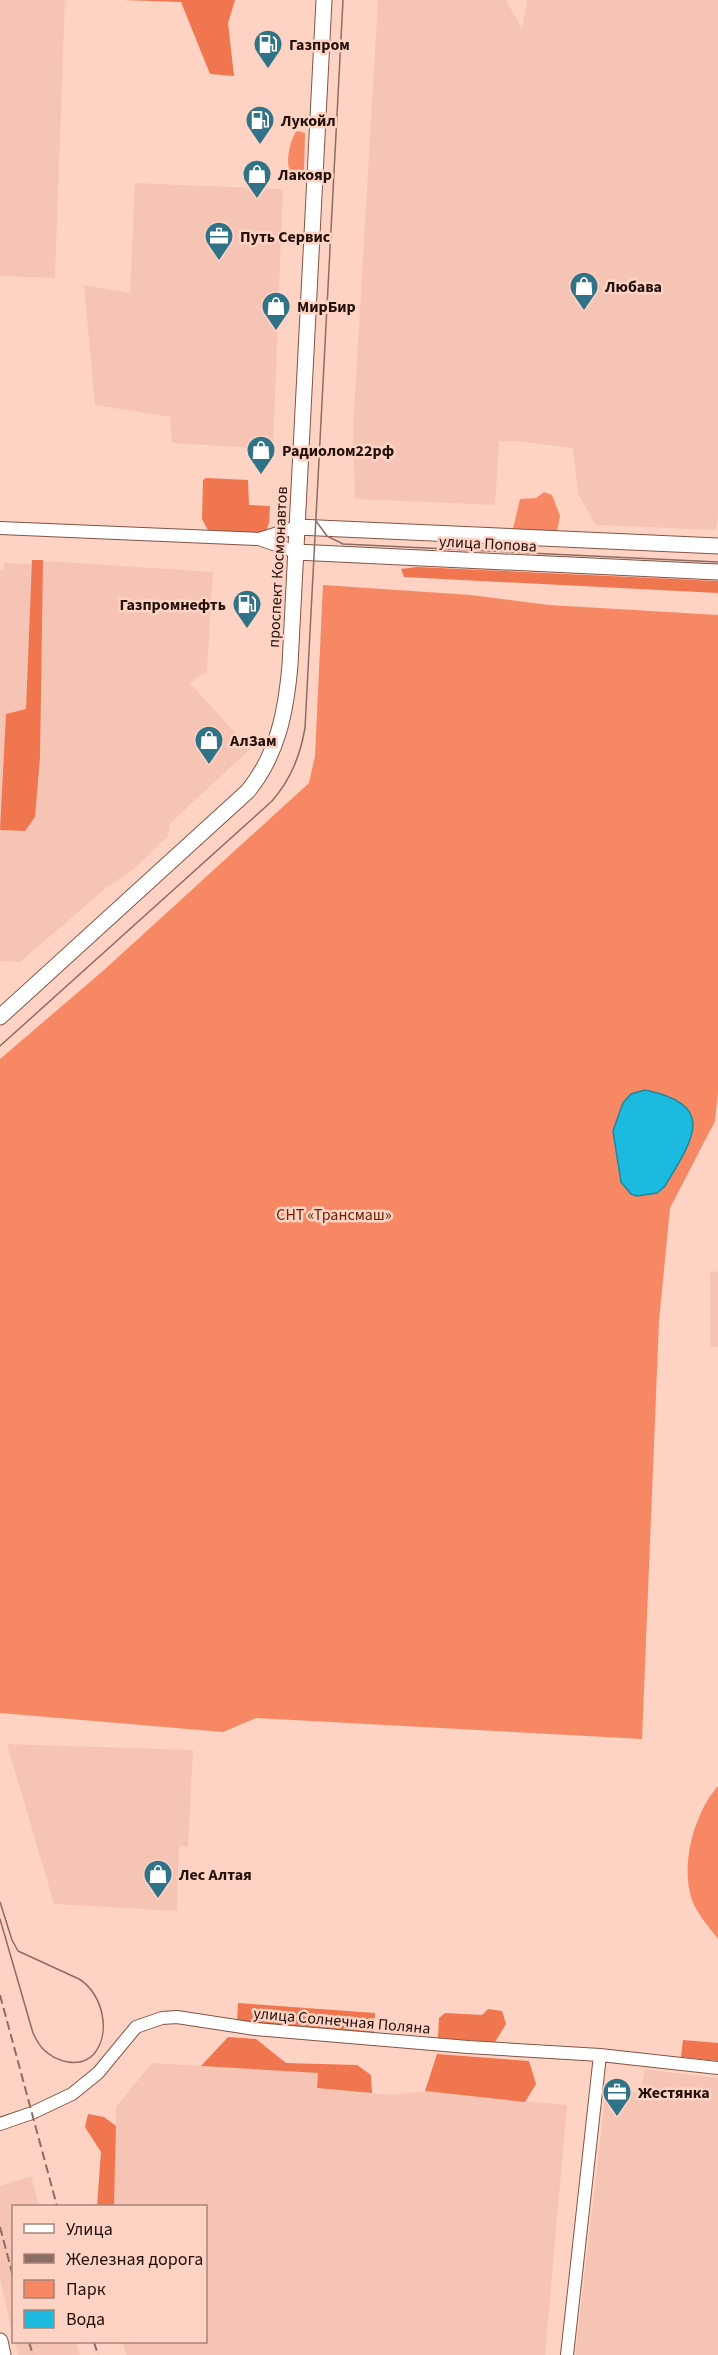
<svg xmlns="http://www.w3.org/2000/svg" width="718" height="2355" viewBox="0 0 718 2355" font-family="'Source Sans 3',sans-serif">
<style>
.built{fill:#f6c4b5}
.green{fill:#f78864}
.forest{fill:#ef764e}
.water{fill:#1cbade;stroke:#1e879e;stroke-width:1.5}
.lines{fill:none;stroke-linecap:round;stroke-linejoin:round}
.minor-casing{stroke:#825445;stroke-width:14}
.major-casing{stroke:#825445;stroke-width:17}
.minor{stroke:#fff;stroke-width:12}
.major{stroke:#fff;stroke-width:15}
.tram{stroke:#8c6d63;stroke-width:1.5}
.rail{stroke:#8c6d63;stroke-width:2;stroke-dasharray:9 4.5;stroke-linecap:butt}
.labels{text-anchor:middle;stroke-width:5;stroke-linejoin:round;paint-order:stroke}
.poi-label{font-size:16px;font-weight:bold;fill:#22100a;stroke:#ffd3c4;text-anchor:start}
.street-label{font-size:16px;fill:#22100a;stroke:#ffd3c4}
.park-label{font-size:16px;fill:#6b2001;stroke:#ffd3c4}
</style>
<rect width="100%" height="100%" fill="#ffd3c4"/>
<path class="built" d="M0,0H65L55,278L0,276Z
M378,0H506L522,29L527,0H718V515L716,530L596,525L578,494L573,448L515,441H499L495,505L355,499L353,429Z
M135,183L283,189L273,449L172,443L170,417L95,405L84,285L130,293Z
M32,560L213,572L207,671L190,683L250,749L177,817L170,824L168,836L135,868L106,888L20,962L0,961V570H4V563L31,564Z
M710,1271L718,1272V1347H710Z
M7,1744L193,1750L188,1847L179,1846L177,1911L54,1904Z
M152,2063L318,2073L317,2088L392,2095L426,2091L567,2105L545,2355H127L122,2342H206V2206H114L116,2107Z
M645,2069L718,2078V2355H575L606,2090L640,2093Z
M31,2176L39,2206H14L13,2337L0,2278V2186Z
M15,2342H76L80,2355H18Z"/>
<path class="green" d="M297,131L305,133L304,174L302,176C298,174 291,172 289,168C286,160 291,136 297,131Z
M544,492L552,495L560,516L557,531L513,529L520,499L536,498Z
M323,585L471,595L549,605L718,615V1093L715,1121L670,1208L659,1321L642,1739L256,1718L223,1732L0,1713V1059L104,970L309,783L315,756Z
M718,1786V1939C710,1928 697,1914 692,1900C680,1865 694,1813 718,1786Z"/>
<path class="forest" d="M123,0H235L228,23L234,76L210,74L181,2Z
M206,478L248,480L249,505L270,506L269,523L265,534L209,532L202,519L203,480Z
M32,560H43L40,757L35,817L25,831L0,830L6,714L26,709Z
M417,567L718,581V593L404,577L401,569Z
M238,2003L375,2013L374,2034L237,2022Z
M488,2009L502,2011L506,2024L495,2042L438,2038L439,2018L445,2013L482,2015Z
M228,2037L256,2039L286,2063L357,2065L371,2075L372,2093L317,2088L318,2073L201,2066Z
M683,2040L718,2043V2061L681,2057Z
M437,2054L529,2061L536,2084L525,2102L425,2091Z
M88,2114L104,2117L116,2126L114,2206H97L101,2152L85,2127Z"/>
<path class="water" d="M645,1090C718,1105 693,1139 665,1186L657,1193L637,1196L631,1194L621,1182L613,1131L623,1103L631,1094Z"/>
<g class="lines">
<g class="minor-casing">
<path id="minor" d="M0,528L259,539L296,552
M259,539L297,527
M0,2124L32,2113L72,2094L98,2073L136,2027L162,2018L177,2017L255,2029L468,2047L600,2055L718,2068
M567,2355L600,2055"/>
</g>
<g class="major-casing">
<path id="major" d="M297,527L718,546
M296,552L718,572
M0,1017L248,791C278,754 286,711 290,665L324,0
M0,2341L3,2355"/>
</g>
<use href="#minor" class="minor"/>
<use href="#major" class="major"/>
<path class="tram" d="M316,521L327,536L343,544L718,562
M0,1046L272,801C291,779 300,756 305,728L343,0
M0,1902L12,1940L18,1951L79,1979C102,1993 112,2032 94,2054C80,2069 56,2062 43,2049C39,2045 36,2039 33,2033L0,1919"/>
<path class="rail" d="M0,1995L57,2206
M0,2227L14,2280
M29,2342L33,2355
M94,2342L98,2355"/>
</g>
<defs>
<g id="fuel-pin" transform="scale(1.5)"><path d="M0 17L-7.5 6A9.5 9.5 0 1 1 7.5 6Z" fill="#317386" stroke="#ffd3c4"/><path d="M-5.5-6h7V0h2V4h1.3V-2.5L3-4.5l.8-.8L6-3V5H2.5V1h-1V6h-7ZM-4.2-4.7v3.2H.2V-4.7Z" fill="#fff"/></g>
<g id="shop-pin" transform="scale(1.5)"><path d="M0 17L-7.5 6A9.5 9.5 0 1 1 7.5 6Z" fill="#317386" stroke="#ffd3c4"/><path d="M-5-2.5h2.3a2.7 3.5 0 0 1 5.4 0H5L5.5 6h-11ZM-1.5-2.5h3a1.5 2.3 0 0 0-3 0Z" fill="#fff"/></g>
<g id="office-pin" transform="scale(1.5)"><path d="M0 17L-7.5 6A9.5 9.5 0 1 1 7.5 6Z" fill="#317386" stroke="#ffd3c4"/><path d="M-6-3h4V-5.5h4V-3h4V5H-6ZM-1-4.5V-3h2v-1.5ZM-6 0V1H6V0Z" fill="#fff"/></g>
</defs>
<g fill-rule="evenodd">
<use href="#fuel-pin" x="268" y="44"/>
<use href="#fuel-pin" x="260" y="120"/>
<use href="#shop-pin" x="257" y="174"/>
<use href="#office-pin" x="219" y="236"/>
<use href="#shop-pin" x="584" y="286"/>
<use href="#shop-pin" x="276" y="306"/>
<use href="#shop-pin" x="261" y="450"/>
<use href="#fuel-pin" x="247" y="604"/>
<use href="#shop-pin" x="209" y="740"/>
<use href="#shop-pin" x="158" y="1874"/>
<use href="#office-pin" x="617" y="2092"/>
</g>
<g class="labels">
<g class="poi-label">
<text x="289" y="50">Газпром</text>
<text x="281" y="126">Лукойл</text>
<text x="278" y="180">Лакояр</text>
<text x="240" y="242">Путь Сервис</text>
<text x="605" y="292">Любава</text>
<text x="297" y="312">МирБир</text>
<text x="282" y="456">Радиолом22рф</text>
<text x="226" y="610" text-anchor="end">Газпромнефть</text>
<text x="230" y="746">АлЗам</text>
<text x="179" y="1880">Лес Алтая</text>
<text x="638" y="2098">Жестянка</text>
</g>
<g class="street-label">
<text transform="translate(488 543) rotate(3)" y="6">улица Попова</text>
<text transform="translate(277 567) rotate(-87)" y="6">проспект Космонавтов</text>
<text transform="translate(342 2020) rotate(5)" y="6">улица Солнечная Поляна</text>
</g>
<g class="park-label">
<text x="334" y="1220">СНТ «Трансмаш»</text>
</g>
</g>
<rect x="12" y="2205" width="195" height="138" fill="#ffd3c4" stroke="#a7857a" stroke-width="1.5"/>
<rect x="24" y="2224" width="30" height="9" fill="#ffffff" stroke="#a7857a" stroke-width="1.5"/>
<text x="66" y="2235" font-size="18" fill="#22100a">Улица</text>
<rect x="24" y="2254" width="30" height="9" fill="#8c6d63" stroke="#a7857a" stroke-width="1.5"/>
<text x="66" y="2265" font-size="18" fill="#22100a">Железная дорога</text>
<rect x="24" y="2280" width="30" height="18" fill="#f78864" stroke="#a7857a" stroke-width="1.5"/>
<text x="66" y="2295" font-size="18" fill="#22100a">Парк</text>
<rect x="24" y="2310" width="30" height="18" fill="#1cbade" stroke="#a7857a" stroke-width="1.5"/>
<text x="66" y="2325" font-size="18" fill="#22100a">Вода</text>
</svg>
